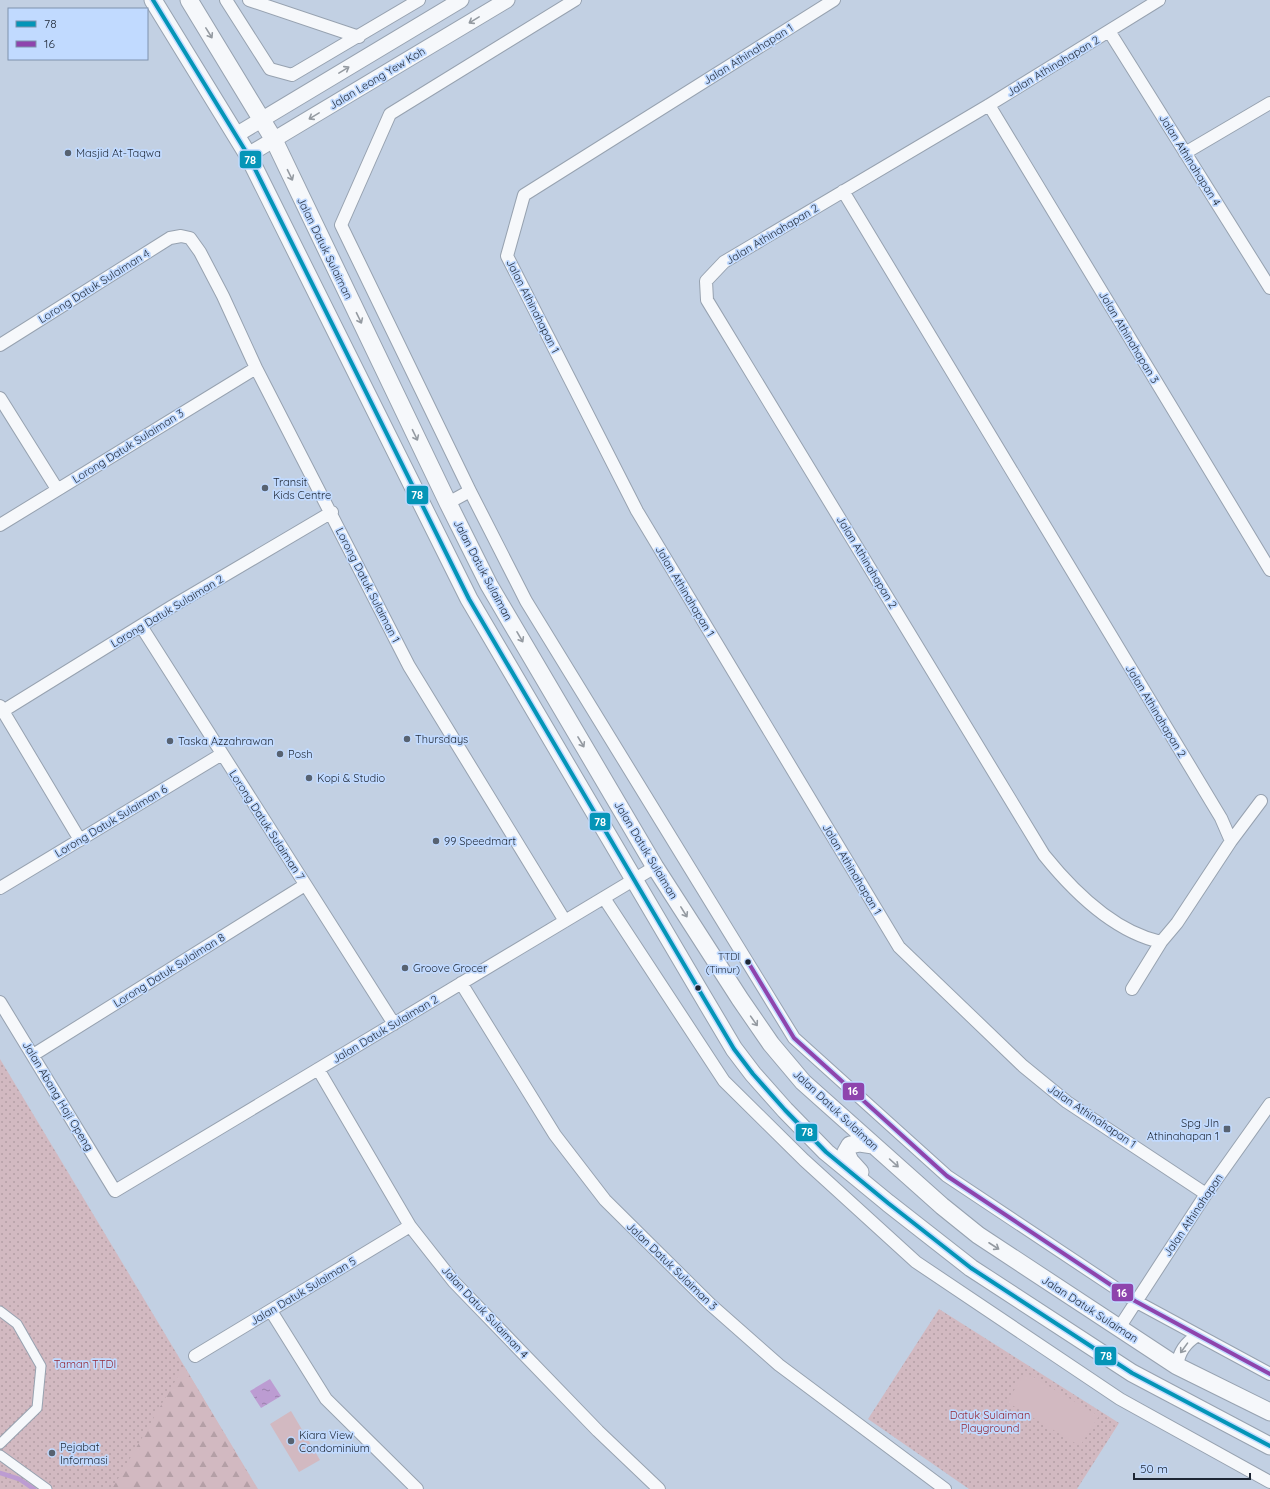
<svg xmlns="http://www.w3.org/2000/svg" width="1270" height="1489" viewBox="0 0 1270 1489" font-family="Quicksand,sans-serif">
<style>
.grass{fill:url(#grass-dots)}
.forest{fill:url(#forest-firs)}
.garden{fill:#d2b9c1}
.water{fill:url(#water-ripples)}
.lines{fill:none;stroke-linecap:round;stroke-linejoin:round}
.stream{stroke:#bc9cd2;stroke-width:4.5}
.pedestrian-casing{stroke:#97a2b0;stroke-width:11}
.minor-casing{stroke:#97a2b0;stroke-width:14}
.tertiary-casing{stroke:#97a2b0;stroke-width:17}
.secondary-casing{stroke:#97a2b0;stroke-width:19}
.pedestrian{stroke:#f6f8fb;stroke-width:9}
.minor{stroke:#f6f8fb;stroke-width:12}
.tertiary{stroke:#f6f8fb;stroke-width:15}
.secondary{stroke:#f6f8fb;stroke-width:17}
.bus-1-casing{stroke:#c1daff;stroke-width:7}
.bus-2-casing{stroke:#c1daff;stroke-width:7}
.bus-1{stroke:#0495b7;stroke-width:4}
.bus-2{stroke:#8e44ad;stroke-width:4}
.oneway{stroke:#949aa1}
.poi-dot{fill:#576271;stroke:#c1daff;stroke-width:1.5}
.bus-dot{fill:#1d2634;stroke:#c1daff;stroke-width:1.5}
.labels{text-anchor:middle;stroke-width:3.5;stroke-linejoin:round;paint-order:stroke}
.bus-label{font-size:10px;fill:#1d2634;stroke:#c1daff;text-anchor:end}
.street-label{font-size:11px;fill:#1d2634;stroke:#c1daff}
.poi-label{font-size:11px;fill:#1d2634;stroke:#c1daff;text-anchor:start}
.park-label{font-size:11px;fill:#932836;stroke:#c1daff}
.line-badge{stroke:#c1daff;stroke-width:1.5}
.badge-label{font-size:11px;text-anchor:middle;font-weight:bold;fill:#fff}
</style>
<defs>
<pattern id="grass-dots" width="8" height="8" patternUnits="userSpaceOnUse"><rect width="8" height="8" fill="#d2b9c1"/><path d="M2 2h.1M6 6h.1" fill="none" stroke="#b49fa6" stroke-width="1.8" stroke-linecap="round"/></pattern>
<pattern id="forest-firs" width="22" height="20" patternUnits="userSpaceOnUse"><rect width="22" height="20" fill="#d2b9c1"/><path d="M5 1l3.5 6h-7zM16 11l3.5 6h-7z" fill="#b49fa6"/></pattern>
<pattern id="water-ripples" width="26" height="14" patternUnits="userSpaceOnUse"><rect width="26" height="14" fill="#bc9cd2"/><path d="M2 4q2-2 4 0t4 0M15 11q2-2 4 0t4 0" fill="none" stroke="#987fab"/></pattern>
</defs>
<rect width="100%" height="100%" fill="#c2d0e3"/>
<path class="grass" d="M0,1059L258,1489H0Z
M939,1309L1119,1423L1077,1489H969L868,1419Z"/>
<path class="forest" d="M184,1366L257,1489H112Z"/>
<path class="garden" d="M1025,1372L1099,1416L1080,1446L1007,1402Z
M291,1411L320,1460L299,1472L270,1424Z"/>
<path class="water" d="M270,1379L281,1396L261,1408L250,1391Z"/>
<g class="lines">
<path class="stream" d="M0,1473L19,1479L34,1489"/>
<g class="pedestrian-casing">
<path id="pedestrian" d="M0,1311L17,1324L41,1366L37,1408L0,1444
M0,1455L47,1489"/>
</g>
<g class="minor-casing">
<path id="minor" d="M226,0L270,69L292,75L419,0
M249,0L359,37
M575,0L390,114L341,225L470,491L526,601L794,1038L947,1176L1135,1301L1270,1374
M834,0L524,195L507,256L637,511L899,947L1023,1066L1067,1102L1206,1194
M1159,0L989,105L724,262L706,281L707,300L1044,855C1073,891 1115,932 1161,942
M1109,31L1270,288
M989,105L1270,570
M1185,153L1270,103
M843,191L1221,818L1231,841
M0,345L170,238L181,236L190,238L200,252L223,296L256,368L409,666L565,921
M0,398L57,489
M448,503L470,491
M0,525L256,368
M141,626L394,1024
M0,706L80,840
M3,711L171,607L332,512
M0,888L222,754
M604,898L724,1081L804,1160L916,1262L1120,1399L1270,1482
M461,983L555,1135L605,1200L711,1305L779,1365L945,1489
M1132,989L1161,942L1177,923L1231,841L1261,801
M0,1002L115,1191L655,867
M33,1055L305,885
M318,1069L410,1226L454,1282L598,1431L659,1489
M271,1311L326,1399L417,1489
M1119,1328L1206,1194L1270,1104
M195,1356L410,1226
M1177,1366C1179,1352 1185,1343 1198,1335"/>
</g>
<g class="tertiary-casing">
<path id="tertiary" d="M236,135L461,0
M248,155L507,0"/>
</g>
<g class="secondary-casing">
<path id="secondary" d="M153,0L248,155L469,599L699,990L734,1049L753,1074L785,1110L826,1152L888,1203L971,1268L1132,1373L1270,1446
M189,0L274,140L448,503L489,585L655,867L740,999L771,1044L803,1082L942,1206L978,1235L1177,1366L1270,1412
M860,1172L850,1161L846,1152L850,1145L860,1143L873,1145"/>
</g>
<use href="#pedestrian" class="pedestrian"/>
<use href="#minor" class="minor"/>
<use href="#tertiary" class="tertiary"/>
<use href="#secondary" class="secondary"/>
<g class="bus-1-casing">
<path id="bus-1" d="M153,0L248,155L469,599L699,990L734,1049L753,1074L785,1110L826,1152L888,1203L971,1268L1132,1373L1270,1446"/>
</g>
<g class="bus-2-casing">
<path id="bus-2" d="M748,962L794,1038L947,1176L1135,1301L1270,1374"/>
</g>
<use href="#bus-1" class="bus-1"/>
<use href="#bus-2" class="bus-2"/>
</g>
<defs><path id="oneway-shaft" d="M-6 0H5M1.5-3L5.5 0L1.5 3" fill="none" stroke-width="1.6" stroke-linecap="round" stroke-linejoin="round"/></defs>
<g class="oneway">
<use href="#oneway-shaft" transform="translate(474 20) rotate(149)"/>
<use href="#oneway-shaft" transform="translate(209 33) rotate(58)"/>
<use href="#oneway-shaft" transform="translate(344 70) rotate(-31)"/>
<use href="#oneway-shaft" transform="translate(314 116) rotate(149)"/>
<use href="#oneway-shaft" transform="translate(290 175) rotate(64)"/>
<use href="#oneway-shaft" transform="translate(359 318) rotate(64)"/>
<use href="#oneway-shaft" transform="translate(415 435) rotate(64)"/>
<use href="#oneway-shaft" transform="translate(520 637) rotate(60)"/>
<use href="#oneway-shaft" transform="translate(581 742) rotate(59)"/>
<use href="#oneway-shaft" transform="translate(684 912) rotate(58)"/>
<use href="#oneway-shaft" transform="translate(754 1021) rotate(55)"/>
<use href="#oneway-shaft" transform="translate(894 1163) rotate(42)"/>
<use href="#oneway-shaft" transform="translate(994 1246) rotate(33)"/>
<use href="#oneway-shaft" transform="translate(1184 1348) rotate(126)"/>
</g>
<g class="poi-dot">
<circle cx="68" cy="153" r="4"/>
<circle cx="265" cy="488" r="4"/>
<circle cx="407" cy="739" r="4"/>
<circle cx="170" cy="741" r="4"/>
<circle cx="280" cy="754" r="4"/>
<circle cx="309" cy="778" r="4"/>
<circle cx="436" cy="841" r="4"/>
<circle cx="405" cy="968" r="4"/>
<rect x="1223" y="1125" width="8" height="8" rx="2"/>
<circle cx="291" cy="1441" r="4"/>
<circle cx="52" cy="1453" r="4"/>
</g>
<g class="bus-dot">
<circle cx="748" cy="962" r="3.5"/>
<circle cx="698" cy="988" r="3.5"/>
</g>
<g class="labels">
<g class="bus-label">
<text x="740" y="960">TTDI<tspan x="740" dy="13">(Timur)</tspan></text>
</g>
<g class="street-label">
<text transform="translate(748 54) rotate(-32)" y="4">Jalan Athinahapan 1</text>
<text transform="translate(1053 66) rotate(-31)" y="4">Jalan Athinahapan 2</text>
<text transform="translate(377 78) rotate(-31)" y="4">Jalan Leong Yew Koh</text>
<text transform="translate(1190 160) rotate(58)" y="4">Jalan Athinahapan 4</text>
<text transform="translate(772 234) rotate(-31)" y="4">Jalan Athinahapan 2</text>
<text transform="translate(325 248) rotate(64)" y="4">Jalan Datuk Sulaiman</text>
<text transform="translate(94 286) rotate(-32)" y="4">Lorong Datuk Sulaiman 4</text>
<text transform="translate(533 306) rotate(63)" y="4">Jalan Athinahapan 1</text>
<text transform="translate(1129 337) rotate(59)" y="4">Jalan Athinahapan 3</text>
<text transform="translate(128 446) rotate(-32)" y="4">Lorong Datuk Sulaiman 3</text>
<text transform="translate(867 562) rotate(59)" y="4">Jalan Athinahapan 2</text>
<text transform="translate(483 570) rotate(62)" y="4">Jalan Datuk Sulaiman</text>
<text transform="translate(368 585) rotate(63)" y="4">Lorong Datuk Sulaiman 1</text>
<text transform="translate(685 591) rotate(59)" y="4">Jalan Athinahapan 1</text>
<text transform="translate(167 611) rotate(-31)" y="4">Lorong Datuk Sulaiman 2</text>
<text transform="translate(1156 711) rotate(59)" y="4">Jalan Athinahapan 2</text>
<text transform="translate(111 821) rotate(-31)" y="4">Lorong Datuk Sulaiman 6</text>
<text transform="translate(267 825) rotate(57)" y="4">Lorong Datuk Sulaiman 7</text>
<text transform="translate(646 850) rotate(59)" y="4">Jalan Datuk Sulaiman</text>
<text transform="translate(852 869) rotate(59)" y="4">Jalan Athinahapan 1</text>
<text transform="translate(169 970) rotate(-32)" y="4">Lorong Datuk Sulaiman 8</text>
<text transform="translate(385 1029) rotate(-31)" y="4">Jalan Datuk Sulaiman 2</text>
<text transform="translate(58 1096) rotate(59)" y="4">Jalan Abang Haji Openg</text>
<text transform="translate(836 1110) rotate(43)" y="4">Jalan Datuk Sulaiman</text>
<text transform="translate(1092 1116) rotate(34)" y="4">Jalan Athinahapan 1</text>
<text transform="translate(1193 1215) rotate(-56)" y="4">Jalan Athinahapan</text>
<text transform="translate(672 1266) rotate(44)" y="4">Jalan Datuk Sulaiman 3</text>
<text transform="translate(303 1291) rotate(-31)" y="4">Jalan Datuk Sulaiman 5</text>
<text transform="translate(1090 1309) rotate(33)" y="4">Jalan Datuk Sulaiman</text>
<text transform="translate(485 1312) rotate(47)" y="4">Jalan Datuk Sulaiman 4</text>
</g>
<g class="poi-label">
<text x="76" y="157">Masjid At-Taqwa</text>
<text x="273" y="486">Transit<tspan x="273" dy="13">Kids Centre</tspan></text>
<text x="415" y="743">Thursdays</text>
<text x="178" y="745">Taska Azzahrawan</text>
<text x="288" y="758">Posh</text>
<text x="317" y="782">Kopi &amp; Studio</text>
<text x="444" y="845">99 Speedmart</text>
<text x="413" y="972">Groove Grocer</text>
<text x="1219" y="1127" text-anchor="end">Spg Jln<tspan x="1219" dy="13">Athinahapan 1</tspan></text>
<text x="299" y="1439">Kiara View<tspan x="299" dy="13">Condominium</tspan></text>
<text x="60" y="1451">Pejabat<tspan x="60" dy="13">Informasi</tspan></text>
</g>
<g class="park-label">
<text x="85" y="1368">Taman TTDI</text>
<text x="990" y="1419">Datuk Sulaiman<tspan x="990" dy="13">Playground</tspan></text>
</g>
</g>
<g class="line-badge">
<rect x="239" y="150" width="23" height="19" rx="4" fill="#0495b7"/>
<rect x="406" y="485" width="23" height="20" rx="4" fill="#0495b7"/>
<rect x="589" y="812" width="22" height="19" rx="4" fill="#0495b7"/>
<rect x="842" y="1082" width="23" height="19" rx="4" fill="#8e44ad"/>
<rect x="795" y="1123" width="23" height="19" rx="4" fill="#0495b7"/>
<rect x="1111" y="1283" width="23" height="19" rx="4" fill="#8e44ad"/>
<rect x="1094" y="1346" width="23" height="20" rx="4" fill="#0495b7"/>
</g>
<g class="badge-label">
<text x="250" y="164">78</text>
<text x="417" y="499">78</text>
<text x="600" y="826">78</text>
<text x="853" y="1095">16</text>
<text x="807" y="1136">78</text>
<text x="1122" y="1297">16</text>
<text x="1106" y="1360">78</text>
</g>
<rect x="8" y="8" width="140" height="52" fill="#c1daff" stroke="#7f92ae"/>
<rect x="16" y="21" width="20" height="6" fill="#0495b7" stroke="#7f92ae"/>
<text x="44" y="28" font-size="12" fill="#1d2634">78</text>
<rect x="16" y="41" width="20" height="6" fill="#8e44ad" stroke="#7f92ae"/>
<text x="44" y="48" font-size="12" fill="#1d2634">16</text>
<path d="M1134 1473v6h116v-6" fill="none" stroke="#1d2634" stroke-width="2"/>
<text x="1140" y="1473" font-size="12" fill="#1d2634" stroke="#c1daff" stroke-width="3" paint-order="stroke">50 m</text>
</svg>
